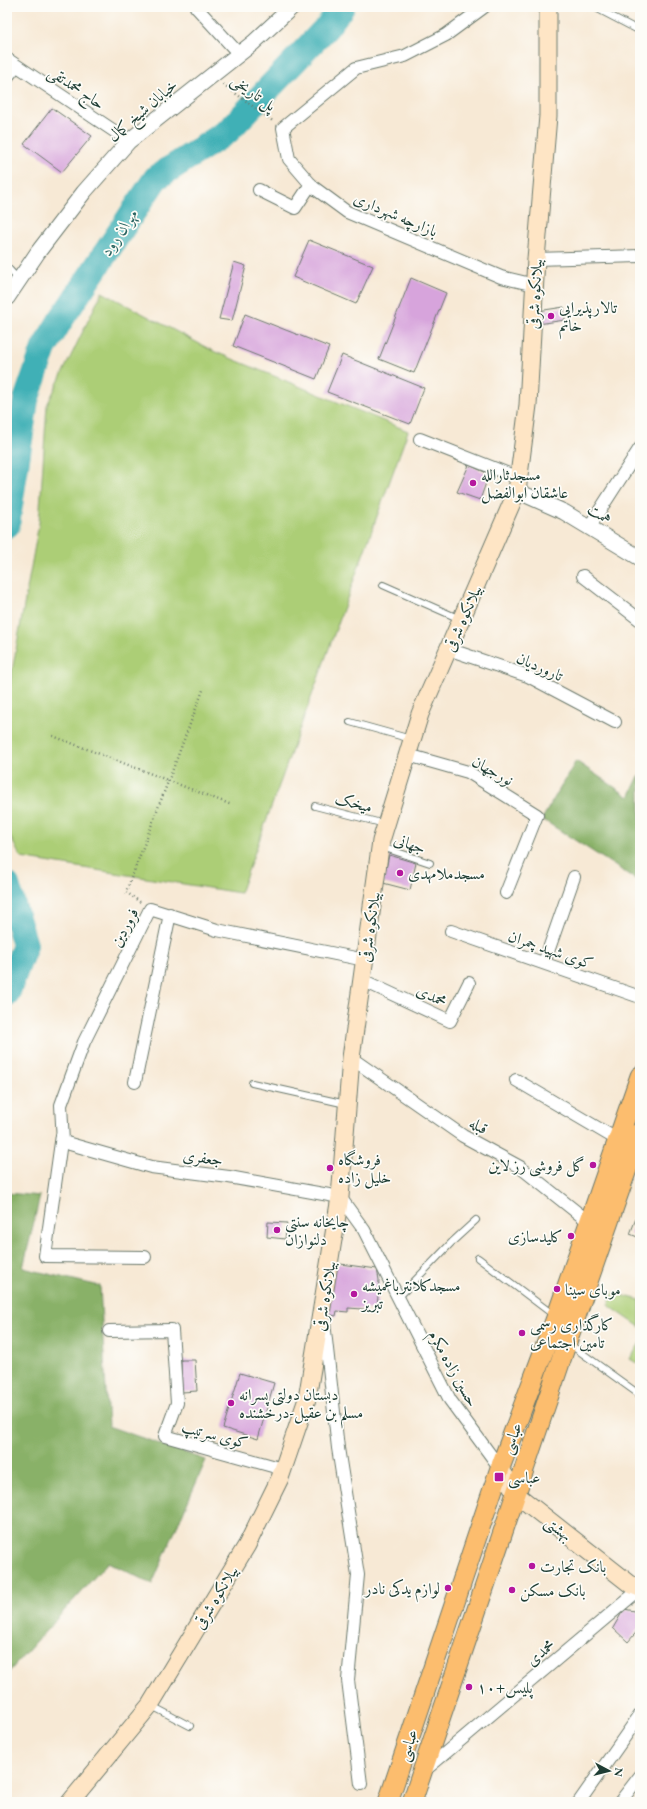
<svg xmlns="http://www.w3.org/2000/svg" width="647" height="1809" viewBox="0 0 647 1809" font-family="'EB Garamond',Amiri,serif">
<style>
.green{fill:#acce76;stroke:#668655}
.forest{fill:#89b167;stroke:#54774e}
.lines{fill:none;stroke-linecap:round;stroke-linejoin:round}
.river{stroke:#3fb0b6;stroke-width:26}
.building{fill:#d7a4dc}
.service-casing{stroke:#6b796c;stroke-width:8}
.minor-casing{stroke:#6b796c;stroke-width:14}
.tertiary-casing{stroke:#6b796c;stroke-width:17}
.secondary-casing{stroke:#6b796c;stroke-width:19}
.primary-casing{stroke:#6b796c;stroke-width:21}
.path{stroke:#6b796c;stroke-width:2.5;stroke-dasharray:1 3;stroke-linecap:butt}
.service{stroke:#fff;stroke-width:6}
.minor{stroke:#fff;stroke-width:12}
.tertiary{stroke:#fff;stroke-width:15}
.secondary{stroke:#fee5c5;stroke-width:17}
.primary{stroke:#fcbd6e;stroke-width:19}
.poi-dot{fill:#b5179e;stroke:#fdfcf7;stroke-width:1.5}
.labels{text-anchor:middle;stroke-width:3.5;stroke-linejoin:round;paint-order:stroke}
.street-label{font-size:16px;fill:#1f3d34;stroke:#fdfcf7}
.poi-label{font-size:16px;fill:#1f3d34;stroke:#fdfcf7;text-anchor:start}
.water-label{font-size:17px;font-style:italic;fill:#2a6562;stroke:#fdfcf7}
</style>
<rect width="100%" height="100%" fill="#fdfcf7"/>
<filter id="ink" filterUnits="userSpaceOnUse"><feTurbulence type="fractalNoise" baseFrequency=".025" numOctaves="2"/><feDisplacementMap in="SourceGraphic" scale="8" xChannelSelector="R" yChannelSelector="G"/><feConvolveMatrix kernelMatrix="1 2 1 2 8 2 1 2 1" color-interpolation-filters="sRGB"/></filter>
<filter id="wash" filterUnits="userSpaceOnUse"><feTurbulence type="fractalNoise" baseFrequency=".012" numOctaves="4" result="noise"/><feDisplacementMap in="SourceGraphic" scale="16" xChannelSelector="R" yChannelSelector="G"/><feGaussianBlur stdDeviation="0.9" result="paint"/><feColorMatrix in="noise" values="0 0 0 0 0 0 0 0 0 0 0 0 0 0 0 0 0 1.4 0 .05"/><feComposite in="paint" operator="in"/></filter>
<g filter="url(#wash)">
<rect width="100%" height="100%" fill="#f7e9d5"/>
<path class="green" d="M102,292L213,351L408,431L240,893L21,858L7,830V699L39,523L47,405Z
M613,1293L640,1300V1327L608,1305Z
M640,1343V1365L630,1359Z"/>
<path class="forest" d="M576,761L629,797L640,774V882L542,819Z
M7,1193L40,1196L23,1268L100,1286L108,1426L206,1460L152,1584L108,1562L7,1674Z"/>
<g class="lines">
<path class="river" d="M7,525L26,400L44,348L60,321L156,178L227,132L327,27L342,7
M7,885L25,945L7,994"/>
</g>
<g id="blocks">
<path class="building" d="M52,108L92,136L62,172L24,144Z
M309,240L373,266L356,304L293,277Z
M234,262L246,266L232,321L219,319Z
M411,278L446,293L414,373L379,359Z
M564,307L565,320L538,324V311Z
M245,314L329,347L316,379L233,346Z
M342,355L424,388L410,424L327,392Z
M469,465L489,474L480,500L457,492Z
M389,855L416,863L410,890L383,883Z
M640,1208V1238L630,1234Z
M268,1222L287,1223L285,1239L267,1237Z
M333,1263L377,1269L379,1280L377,1310L348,1308V1312L337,1311L336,1316L327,1314Z
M181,1360H195L197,1391L182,1392Z
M240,1373L274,1383L258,1439L223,1428Z
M624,1609L640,1612V1628L628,1642L613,1628Z"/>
</g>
</g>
<g filter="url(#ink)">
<use href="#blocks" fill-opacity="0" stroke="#6b796c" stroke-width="1"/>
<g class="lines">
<g class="service-casing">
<path id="service" d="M594,7L640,31
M7,82L19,67
M7,267L19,280
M383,585L460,619
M350,722L411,739
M315,806L385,824
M382,847L430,863
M252,1083L346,1104
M478,1258L555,1316
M398,1298L452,1242L476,1220
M568,1343L640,1395
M152,1706L190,1726"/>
</g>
<g class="minor-casing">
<path id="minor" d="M196,7L239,54
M484,7L446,35L405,56L356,68L283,128L289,159L313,187L347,212L501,277L535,285
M7,59L129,141
M259,190L295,208L311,184
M536,259L640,256
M420,439L519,478
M589,527L640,448
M583,576L640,620
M448,649L528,676L615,722
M408,755L468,772L537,815L506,893
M451,931L640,997
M365,960L217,930L150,909L84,1042L61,1105L63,1142L151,1167L229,1177L340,1197L364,1230L450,1400L500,1468
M544,963L574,877
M362,980L450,1021L469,983
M351,1058L463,1136L520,1167L589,1222
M516,1080L618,1140
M135,1082L170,914
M62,1135L45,1256L145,1257
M324,1322L338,1448L358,1575L348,1680L361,1784
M109,1331L172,1330L177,1403L165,1436L283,1469
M424,1771L640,1589
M579,1802L640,1715
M620,1802L640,1776"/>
</g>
<g class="tertiary-casing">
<path id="tertiary" d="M7,298L38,252L84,192L129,141L253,43L292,7
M517,491L564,512L640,558"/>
</g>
<g class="secondary-casing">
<path id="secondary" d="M500,1468L517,1495L630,1584L640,1588
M70,1802L150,1705L247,1545L280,1478L307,1399L340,1197L351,1058L381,841L420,714L517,491L528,405L536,259L548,116V7"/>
</g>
<g class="primary-casing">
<path id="primary" d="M388,1802L500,1468L556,1318L640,1076
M412,1802L567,1342L640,1132"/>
</g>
<path class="path" d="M223,84L274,122
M53,736L232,805
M140,902L126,892L203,690"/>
<use href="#service" class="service"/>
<use href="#minor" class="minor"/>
<use href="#tertiary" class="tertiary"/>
<use href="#secondary" class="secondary"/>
<use href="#primary" class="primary"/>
</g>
</g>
<g class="poi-dot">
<circle cx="551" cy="316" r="4"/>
<circle cx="473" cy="483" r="4"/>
<circle cx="400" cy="873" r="4"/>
<circle cx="593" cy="1165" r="4"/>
<circle cx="330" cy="1168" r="4"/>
<circle cx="277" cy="1230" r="4"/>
<circle cx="571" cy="1236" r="4"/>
<circle cx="557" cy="1289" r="4"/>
<circle cx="354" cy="1294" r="4"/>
<circle cx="522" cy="1333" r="4"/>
<circle cx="231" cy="1403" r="4"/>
<rect x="494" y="1472" width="10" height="10" rx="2"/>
<circle cx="532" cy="1566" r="4"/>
<circle cx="448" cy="1588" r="4"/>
<circle cx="512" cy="1590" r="4"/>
<circle cx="469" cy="1687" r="4"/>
</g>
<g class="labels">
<g class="street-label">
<text transform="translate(77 87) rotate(34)" y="6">حاج محمدتقی</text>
<text transform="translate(254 92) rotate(36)" y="6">پل تاریخی</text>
<text transform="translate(142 110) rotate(-41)" y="6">خیابان شیخ کمال</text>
<text transform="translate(396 214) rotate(23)" y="6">بازارچه شهرداری</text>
<text transform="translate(534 294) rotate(-87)" y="6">بیلانکوه شرقی</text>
<text transform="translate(600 513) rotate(32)" y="6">همت</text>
<text transform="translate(462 618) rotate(-66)" y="6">بیلانکوه شرقی</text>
<text transform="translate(540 666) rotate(24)" y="6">تاروردیان</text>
<text transform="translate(493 770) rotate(29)" y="6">نورجهان</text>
<text transform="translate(354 802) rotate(15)" y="6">میخک</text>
<text transform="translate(410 843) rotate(19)" y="6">جهانی</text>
<text transform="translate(124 927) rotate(-62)" y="6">فروردین</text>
<text transform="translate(369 927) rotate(-82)" y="6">بیلانکوه شرقی</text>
<text transform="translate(551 949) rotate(19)" y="6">کوی شهید چمران</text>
<text transform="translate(432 995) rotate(25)" y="6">محمدی</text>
<text transform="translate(479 1125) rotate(30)" y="6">قبله</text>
<text transform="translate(203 1157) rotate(8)" y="6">جعفری</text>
<text transform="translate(324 1296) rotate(-81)" y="6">بیلانکوه شرقی</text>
<text transform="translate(454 1368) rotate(61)" y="6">حسین زاده مکرم</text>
<text transform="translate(215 1434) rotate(15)" y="6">کوی سرتیپ</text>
<text transform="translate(511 1438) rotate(-69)" y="6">عباسى</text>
<text transform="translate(559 1528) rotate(38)" y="6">بهشتی</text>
<text transform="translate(215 1597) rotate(-59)" y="6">بیلانکوه شرقی</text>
<text transform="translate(540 1652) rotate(-40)" y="6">محمدی</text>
<text transform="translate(407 1745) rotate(-71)" y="6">عباسى</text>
</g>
<g class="poi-label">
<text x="559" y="313">تالارپذیرایی<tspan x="559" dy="18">خاتم</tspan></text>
<text x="481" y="480">مسجدثارالله<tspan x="481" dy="18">عاشقان ابوالفضل</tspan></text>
<text x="408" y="879">مسجدملامهدی</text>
<text x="338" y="1165">فروشگاه<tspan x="338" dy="18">خلیل زاده</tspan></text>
<text x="585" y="1171" text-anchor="end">گل فروشی رز لاین</text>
<text x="285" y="1227">چایخانه سنتی<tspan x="285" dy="18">دلنوازان</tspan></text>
<text x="563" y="1242" text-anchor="end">کلیدسازی</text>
<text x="362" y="1291">مسجدکلانترباغمیشه<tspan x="362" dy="18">تبریز</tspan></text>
<text x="565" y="1295">موبای سینا</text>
<text x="530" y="1330">کارگذاری رسمی<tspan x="530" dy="18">تامین اجتماعی</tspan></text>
<text x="239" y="1400">دبستان دولتی پسرانه<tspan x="239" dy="18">مسلم بن عقیل-درخشنده</tspan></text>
<text x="508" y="1483">عباسی</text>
<text x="540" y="1572">بانک تجارت</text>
<text x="440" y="1594" text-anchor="end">لوازم یدکی نادر</text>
<text x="520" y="1596">بانک مسکن</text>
<text x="477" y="1693">پلیس+۱۰</text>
</g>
<g class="water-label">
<text transform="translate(119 232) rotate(-56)" y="6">مهران رود</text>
</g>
</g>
<rect width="647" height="1809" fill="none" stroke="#fdfcf7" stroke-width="24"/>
<g transform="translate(609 1771) rotate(97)" stroke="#fdfcf7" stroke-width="3" paint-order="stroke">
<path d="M0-3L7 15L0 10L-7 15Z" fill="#1f3d34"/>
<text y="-6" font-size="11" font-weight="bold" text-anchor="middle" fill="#1f3d34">N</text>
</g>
</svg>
